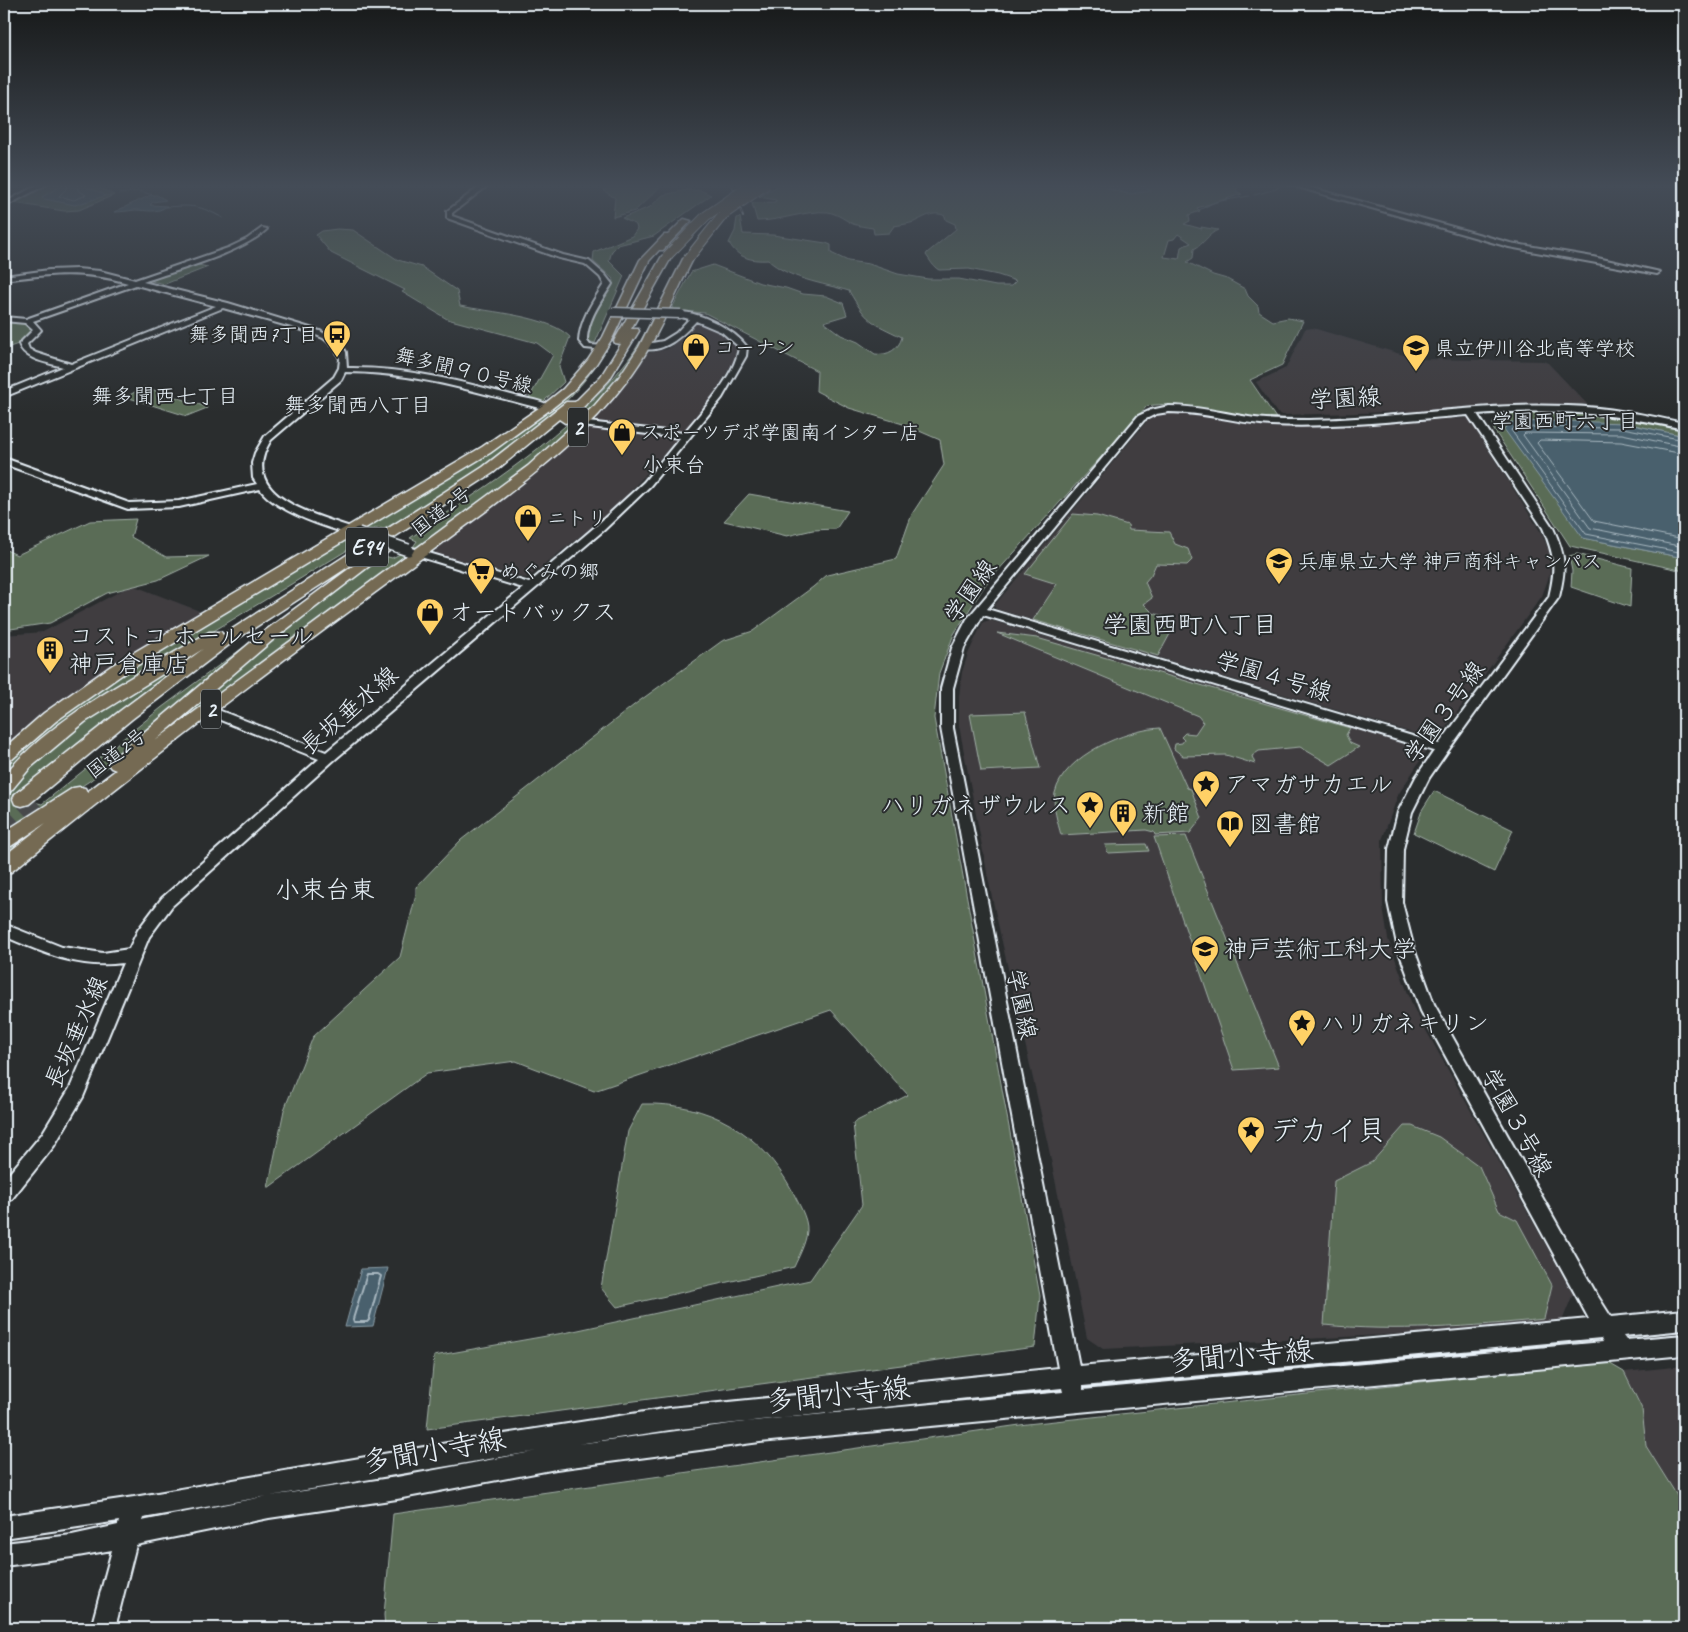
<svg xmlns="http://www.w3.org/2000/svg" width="1688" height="1632" viewBox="0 0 1688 1632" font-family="Caveat,'Klee One',sans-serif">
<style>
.built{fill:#3f3d41}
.green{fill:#5a6c56;stroke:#a1aea7;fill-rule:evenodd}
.water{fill:#49616d;stroke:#899ba5}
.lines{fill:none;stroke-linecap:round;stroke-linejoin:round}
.shore-far1{stroke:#a8b7c0;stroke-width:1}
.shore{stroke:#a8b7c0;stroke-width:2}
.stream-far1{stroke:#899ba5;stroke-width:1}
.stream{stroke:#899ba5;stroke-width:2}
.river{fill:#49616d;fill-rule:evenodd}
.highway-tunnel{stroke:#464a4c;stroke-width:18;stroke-dasharray:18 9;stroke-linecap:butt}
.secondary-casing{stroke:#e8f1f8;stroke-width:4}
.highway-casing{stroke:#e8f1f8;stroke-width:3}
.secondary{fill:#2a2d2e;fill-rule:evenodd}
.highway{fill:#746b52;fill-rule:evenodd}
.rail-casing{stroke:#e8f1f8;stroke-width:2}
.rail{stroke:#2a2d2e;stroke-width:1;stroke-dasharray:4.5;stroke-linecap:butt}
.secondary-bridge-far1-casing{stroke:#e8f1f8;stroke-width:11;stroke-linecap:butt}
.secondary-bridge-casing{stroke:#e8f1f8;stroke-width:14;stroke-linecap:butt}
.highway-bridge-casing{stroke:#e8f1f8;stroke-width:11;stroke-linecap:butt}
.secondary-bridge-far1{stroke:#2a2d2e;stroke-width:8}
.secondary-bridge{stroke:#2a2d2e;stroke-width:11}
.highway-bridge{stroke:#746b52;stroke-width:9}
.labels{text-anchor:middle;stroke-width:4;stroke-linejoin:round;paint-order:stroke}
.far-poi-label{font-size:20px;fill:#e8f1f8;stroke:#2a2d2e;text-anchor:start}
.far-street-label{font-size:20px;fill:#e8f1f8;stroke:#2a2d2e}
.far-neighbourhood-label{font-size:21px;fill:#e8f1f8;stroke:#2a2d2e}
.shield{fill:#2a2d2e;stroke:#afb6bb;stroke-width:1}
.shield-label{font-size:22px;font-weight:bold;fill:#e8f1f8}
.street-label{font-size:24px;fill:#e8f1f8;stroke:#2a2d2e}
.poi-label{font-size:24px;fill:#e8f1f8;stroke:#2a2d2e;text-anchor:start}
.neighbourhood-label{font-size:25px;fill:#e8f1f8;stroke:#2a2d2e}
.near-poi-label{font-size:29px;fill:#e8f1f8;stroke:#2a2d2e;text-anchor:start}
.near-street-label{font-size:29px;fill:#e8f1f8;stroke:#2a2d2e}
</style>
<rect width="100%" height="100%" fill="#2a2d2e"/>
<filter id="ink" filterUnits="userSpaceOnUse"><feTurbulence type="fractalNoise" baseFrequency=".02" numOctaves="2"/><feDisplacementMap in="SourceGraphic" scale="10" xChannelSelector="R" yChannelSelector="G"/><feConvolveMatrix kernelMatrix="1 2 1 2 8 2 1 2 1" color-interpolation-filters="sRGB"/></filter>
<g filter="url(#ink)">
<path class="built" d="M695,324H702L728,336L738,347V353L715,393L684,431L597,421L595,419L628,382L647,353L668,349Z
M1313,328L1417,359L1543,361L1548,363L1587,404H1548L1433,411L1282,415L1277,413L1256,382L1286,368L1305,329Z
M1171,412L1254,425L1289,427L1468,418L1542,534L1549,551L1550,574L1542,596L1439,737L1430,738L996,609L994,606L1147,421L1160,413Z
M591,428L674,438L676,441L625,497L598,522L529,577L524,578L436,553L435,549L544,467L584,430Z
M132,585L202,612L103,672L37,718L4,747V635L43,632Z
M990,620L1424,750L1425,753L1398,795L1382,840L1383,907L1388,939L1413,1007L1573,1294L1560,1326L1103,1349L1087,1338L1048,1145L991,893L959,726V696L962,672L968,654L983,622Z
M1684,1366V1507L1646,1446L1642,1409L1624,1372Z"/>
<path class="green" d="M48,184H92L114,195L79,210L64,211L14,203Z
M608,184H663L635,211L613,217L615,198L604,191Z
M780,184H1122L1110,186L1109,189L1127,194L1149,191L1145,187L1125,184H1230L1237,188V192L1242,194L1197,208L1200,211L1189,215L1190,221L1184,224L1202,229L1201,227L1218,230C1208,234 1204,244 1194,249L1193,258L1187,262L1213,275L1227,279L1245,289L1248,296L1258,306L1259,312L1273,321L1288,318L1303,321L1282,365L1250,380L1278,421C1261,419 1244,418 1228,415C1198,410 1178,401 1147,406L985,585L954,634L939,673L934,718L1040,1296L1035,1347L427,1429L434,1356L569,1332L810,1280L862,1205L853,1123L908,1095L831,1010L594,1091L516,1061L427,1073L268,1188L284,1110L313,1037L400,957L416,895V887L461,840L638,702L722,641L753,631L813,587L827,575L896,559L912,514L944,465L940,440L903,424L849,408L816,391L817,371L705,313L671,310L691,272L713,265L760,283L786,288L803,294L826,296L843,303L847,315L824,322L841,335L858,342L875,354C888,356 899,349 902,337C871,322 867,322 849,291C822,283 789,279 768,260C751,261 738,258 729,243L735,231L737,218L740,217L743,234L773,235L826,243L831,245V253L848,261L869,264L898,274L928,279H959L996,286H1011L1016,281L998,275L969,269L939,270C933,267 930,260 926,255L927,253L956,229L955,224L946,220L945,216C934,210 923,218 914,222C908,224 900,225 894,226L889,233L874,234L873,228C866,227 859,226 853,224C845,220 838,214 828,212C806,210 781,221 757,221L752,203L775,202L776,200L759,197ZM1178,234L1191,243L1181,247L1179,259L1164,257L1169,240L1174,239Z
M687,190H700L711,195L654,236L618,245L612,251L609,261L624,276L595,343L587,341L592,319L612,287L613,279L593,261L594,252L632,236L637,229L636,225L622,218L650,207L663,195Z
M337,229L353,230L398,260L422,267L457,291L460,306C490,312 549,316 570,337L559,366L564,382L543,402L529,398L553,355L537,343L447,319L402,292L405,290L331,253L316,235L322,231Z
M193,264L208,267L165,284L151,281Z
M656,312H658C647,332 637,353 624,371C573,441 491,497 422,547H413L417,541L410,538C488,485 569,436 627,361C639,346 647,328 656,312Z
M621,317H623C580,419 475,475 384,529C376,526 369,532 361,529L505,442L543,415L573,389Z
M4,321L26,324L31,327V331L21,343L4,349Z
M144,387L207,407V408L187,416L126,397Z
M1545,412C1592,413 1638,419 1684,429V436L1624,423L1583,538L1684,558V571L1570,546L1494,430L1493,423C1506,410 1527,413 1545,412Z
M749,494L848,511L836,529L813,530L787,536L724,521Z
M1073,514L1097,516L1128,525L1129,530L1169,532L1175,544L1188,549L1192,560L1187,565L1156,564L1151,575L1145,582L1152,598L1144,604L1153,613L1173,619L1176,623L1158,656L1033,620L1057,584L1025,574Z
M136,519L131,537L166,557L209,556L158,580L107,593L50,623L4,630V549L17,555L90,521Z
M349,536L354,537L349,542L356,545L86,708L53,732L4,774V764L64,712L102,685Z
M402,553L404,554V560L4,863V847L87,795L141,756L271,640L384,556L392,558Z
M1577,554L1632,568L1630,607L1571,587L1572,571L1569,556Z
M223,633L227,634C155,685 79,735 17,798L42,804L161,708L252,641L255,642L91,780L4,837V793C64,724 146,681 223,633Z
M997,633L1037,638L1350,728L1346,735L1350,743L1359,747L1331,765L1300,747L1259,751L1252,756L1255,764L1226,755L1183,756L1174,749L1175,744L1182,743L1184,740L1181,737L1185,733L1195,734L1203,722L1198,716Z
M1025,712L1040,768L981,771L970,714Z
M1160,728L1187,788L1191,789L1202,818L1190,833L1155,835L1154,832L1146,830L1061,835C1058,823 1052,806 1055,793C1064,755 1126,730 1160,728Z
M1434,791L1513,830L1494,872L1414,833L1422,810Z
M1186,836L1190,846L1279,1067L1234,1070L1154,837Z
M1146,844L1149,851L1108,853L1105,845Z
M642,1104C709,1102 761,1132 793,1192C798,1203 808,1218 807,1231C806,1243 799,1256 794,1267L617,1307L601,1288L628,1131Z
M1404,1126H1412L1439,1137L1479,1166L1499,1211L1517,1220L1552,1285L1544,1319C1473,1327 1394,1332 1324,1325L1334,1181L1372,1162Z
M1607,1362L1624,1372L1642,1409L1646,1446L1684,1507V1628H385L384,1615L393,1514L1027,1424Z"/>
<path class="water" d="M65,184H78L102,193L105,196L75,205L44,199L42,197Z
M1125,184L1145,187L1151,191L1131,194L1107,188Z
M151,195H157L166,200L153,202L150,205L167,206C157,214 146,210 135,210C128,211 120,212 114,212Z
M1566,421L1624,423L1684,436V558L1583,538L1504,429L1511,422Z
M388,1268L373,1326L345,1327L361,1269Z"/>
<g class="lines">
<path class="shore-far1" d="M67,184L66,189L59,196L74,200L86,195L78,190L77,184
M1684,440L1623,428L1514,427L1511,430L1586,534L1684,553
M1684,447L1622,434L1525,433L1523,435L1590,528L1684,547
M1684,454L1621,442L1540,440L1537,443L1594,521L1684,539"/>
<path class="shore" d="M367,1274H378L381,1276L369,1320L367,1322H354L353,1319Z"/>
<path class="stream-far1" d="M119,194L139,191L153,195
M1254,195L1276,189L1283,184
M105,196L111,195
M166,207C193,205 199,205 223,218
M1199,210L1215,202L1249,196"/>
<path class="stream" d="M1631,425L1633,413"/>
<path class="river" d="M1675,184H1684V188Z"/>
<path class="highway-tunnel" d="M4,832L37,802"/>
<g class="secondary-casing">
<path id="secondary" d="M39,184H47L4,207V203Z
M483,184H490L452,213V216L563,255L589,261L605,275L612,284C601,301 587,320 587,341L590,345L605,346V350L585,348L579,341C580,320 593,301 604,284L600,277L585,264L559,258L447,218V211Z
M1287,184H1298L1510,243L1593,257L1660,272L1657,274L1509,247Z
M262,228L267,229C242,253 177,270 143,282L228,303L320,331L341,344L346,352L347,368C405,367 459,381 515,396C526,399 543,400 551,407L547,410C479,393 415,372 345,372L341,380L271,440C234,499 322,516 362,531L363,533L358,536C330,529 278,513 260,489L179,507L128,509L4,464V458L7,459L129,503L179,501L257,484L253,478L252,463L255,453L265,436L334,377L339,368L340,359L335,347L323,338L306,331L223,308L4,397V391L63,367C49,363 24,360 19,344L33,330L25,323L4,321V317L26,319L128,283C80,270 52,274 4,280V276L49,270L77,269L100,271L135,280L228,248L247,239ZM136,285L216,306L71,364L36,353L29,349L27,344L41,330L33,321Z
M678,312C699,311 735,330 747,347L746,356L722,398L650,486L604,530L333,761L172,906L149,937L83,1097L54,1146L11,1200L4,1203V1180L42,1134L70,1088L123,963C78,969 44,953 4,936V924L62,947L103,953L129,949L138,930L162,898L319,759L205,714L203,711L205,708H213L326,752L523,588L404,552L403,550L404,548H412L529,583L596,526L644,482L680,438L582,426L579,425V421L684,433C702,411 736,375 739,347L722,332L696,321C681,337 665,353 641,349V345L663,341L676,333L689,319L678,316Z
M1169,406C1199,406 1226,414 1255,418C1272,420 1290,420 1308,420C1395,419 1482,402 1568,406C1608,407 1646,415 1684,423V429C1610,413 1552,408 1477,414L1553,528C1566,556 1566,568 1559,597L1447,752L1429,778L1412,812L1403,849L1402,902L1414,949L1434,1004L1597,1295L1611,1317L1684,1310V1330L1623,1336L1626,1340L1684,1335V1355L760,1442L556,1469L397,1499L269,1518L136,1545L115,1628H91L112,1550L72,1557L4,1566V1543L72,1535L118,1525L119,1521L4,1538V1516L134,1497L453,1442L670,1408L1058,1368L941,728V688L952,648L967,619L1138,416L1151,410ZM1169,412C1204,412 1236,423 1271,425C1337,428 1403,420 1468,415L1543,528C1555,556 1556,568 1549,597L1439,744L987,609L1144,420L1156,414ZM983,615L1434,751L1416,777L1398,812L1389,849L1388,902L1398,949L1421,1011L1589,1319L1079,1366L953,728V688L964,648ZM1601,1338L1603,1342L1083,1390V1386ZM1062,1388L1063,1392L760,1420L578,1444L670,1430ZM537,1451L397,1477L270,1496ZM267,1496L142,1521L143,1518Z"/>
</g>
<g class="highway-casing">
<path id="highway" d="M684,219L691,221L663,250H659L649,261L613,337L596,364L571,393L551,409L490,453L123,674L56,721L10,761L4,763V748L44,713L111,666L482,447L543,405L563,389L588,360L603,337L640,260L664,235H668Z
M667,253L672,256L631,329H638L639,331L609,380L569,422L565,423L559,419L493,473L234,641L132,719L29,804L22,806L15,804L13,799L15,794L120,711L203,649L85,722L30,768L10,792L4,793V775C59,712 138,675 209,632H221L223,635L483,467L566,402H575L601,376L621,344L615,343L614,341L662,256Z
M688,256L693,259C672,300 655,346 626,382C589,431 539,471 490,508C436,548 382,587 328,627C221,706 115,788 11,872L4,874V856L46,823L11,846L4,848V832L73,788L79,787L85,788L87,792L116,770L111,768L108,764L111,760L262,633L377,548H387L389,551L274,639L155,741L528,466L595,405L619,377L639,347L683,259Z"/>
</g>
<use href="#secondary" class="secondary"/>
<use href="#highway" class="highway"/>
<g class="rail-casing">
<path id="rail" d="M732,184L743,217"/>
</g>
<use href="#rail" class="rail"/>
<g class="secondary-bridge-far1-casing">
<path id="secondary-bridge-far1" d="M612,312L681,314"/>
</g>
<g class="secondary-bridge-casing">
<path id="secondary-bridge" d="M358,533L408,550"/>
</g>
<g class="highway-bridge-casing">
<path id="highway-bridge" d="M667,256L706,216L752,184
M688,259L723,215L767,184"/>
</g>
<use href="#secondary-bridge-far1" class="secondary-bridge-far1"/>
<use href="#secondary-bridge" class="secondary-bridge"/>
<use href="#highway-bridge" class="highway-bridge"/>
</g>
</g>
<linearGradient id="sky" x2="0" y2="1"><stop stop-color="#171919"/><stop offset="0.45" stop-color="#444c57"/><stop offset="1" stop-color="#444c57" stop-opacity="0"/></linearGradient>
<rect width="1688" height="413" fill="url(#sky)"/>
<defs>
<g id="bus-pin" transform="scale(1.4375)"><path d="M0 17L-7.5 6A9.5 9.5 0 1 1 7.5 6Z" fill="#ffd166" stroke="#2a2d2e"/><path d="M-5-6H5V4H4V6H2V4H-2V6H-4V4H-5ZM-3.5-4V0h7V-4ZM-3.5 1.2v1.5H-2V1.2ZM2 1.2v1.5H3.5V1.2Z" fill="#111"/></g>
<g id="shop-pin" transform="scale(1.4375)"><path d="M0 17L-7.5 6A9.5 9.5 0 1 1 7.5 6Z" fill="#ffd166" stroke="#2a2d2e"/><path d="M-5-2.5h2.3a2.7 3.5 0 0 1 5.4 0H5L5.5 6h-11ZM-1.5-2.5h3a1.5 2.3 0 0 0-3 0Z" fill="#111"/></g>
<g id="school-pin" transform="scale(1.4375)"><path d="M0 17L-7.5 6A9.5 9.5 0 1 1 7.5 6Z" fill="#ffd166" stroke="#2a2d2e"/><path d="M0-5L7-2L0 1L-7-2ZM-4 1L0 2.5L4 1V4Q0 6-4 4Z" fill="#111"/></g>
<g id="university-pin" transform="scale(1.4375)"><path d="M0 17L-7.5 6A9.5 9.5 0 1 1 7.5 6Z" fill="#ffd166" stroke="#2a2d2e"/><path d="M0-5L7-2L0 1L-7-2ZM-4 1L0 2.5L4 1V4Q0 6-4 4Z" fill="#111"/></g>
<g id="supermarket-pin" transform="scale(1.4375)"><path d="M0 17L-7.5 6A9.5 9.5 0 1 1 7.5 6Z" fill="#ffd166" stroke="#2a2d2e"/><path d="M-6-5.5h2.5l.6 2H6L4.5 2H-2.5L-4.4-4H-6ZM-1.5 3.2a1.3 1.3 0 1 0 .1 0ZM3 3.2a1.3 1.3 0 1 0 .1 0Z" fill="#111"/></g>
<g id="building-pin" transform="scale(1.4375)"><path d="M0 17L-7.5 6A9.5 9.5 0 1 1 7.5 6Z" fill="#ffd166" stroke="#2a2d2e"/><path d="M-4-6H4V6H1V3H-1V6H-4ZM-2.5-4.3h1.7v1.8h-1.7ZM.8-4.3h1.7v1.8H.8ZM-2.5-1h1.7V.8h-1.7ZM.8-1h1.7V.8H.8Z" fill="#111"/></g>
<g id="sight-pin" transform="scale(1.4375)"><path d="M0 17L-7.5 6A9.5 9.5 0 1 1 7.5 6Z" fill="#ffd166" stroke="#2a2d2e"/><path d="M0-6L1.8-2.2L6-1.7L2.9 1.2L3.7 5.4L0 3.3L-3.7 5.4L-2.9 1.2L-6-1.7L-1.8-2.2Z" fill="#111"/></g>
<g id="library-pin" transform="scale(1.4375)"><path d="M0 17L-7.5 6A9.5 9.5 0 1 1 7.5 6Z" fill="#ffd166" stroke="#2a2d2e"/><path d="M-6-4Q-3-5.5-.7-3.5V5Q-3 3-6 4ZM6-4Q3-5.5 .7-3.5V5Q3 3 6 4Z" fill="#111"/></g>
</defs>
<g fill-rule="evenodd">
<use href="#bus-pin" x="337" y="334"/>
<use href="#shop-pin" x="696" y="347"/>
<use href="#school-pin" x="1416" y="348"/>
<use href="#shop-pin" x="622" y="432"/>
<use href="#shop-pin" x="528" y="518"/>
<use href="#university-pin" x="1279" y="561"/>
<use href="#supermarket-pin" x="481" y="571"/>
<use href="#shop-pin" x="430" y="612"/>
<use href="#building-pin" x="50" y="650"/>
<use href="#sight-pin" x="1206" y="784"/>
<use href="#sight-pin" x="1090" y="805"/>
<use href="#building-pin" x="1123" y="813"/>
<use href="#library-pin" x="1230" y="824"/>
<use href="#university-pin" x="1205" y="949"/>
<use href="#sight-pin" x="1302" y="1023"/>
<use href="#sight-pin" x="1251" y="1130"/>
</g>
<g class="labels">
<g class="far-poi-label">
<text x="318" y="341" text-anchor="end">舞多聞西7丁目</text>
<text x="715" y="354">コーナン</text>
<text x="1435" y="355">県立伊川谷北高等学校</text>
<text x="641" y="439">スポーツデポ学園南インター店</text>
<text x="547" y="525">ニトリ</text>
<text x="1298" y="568">兵庫県立大学 神戸商科キャンパス</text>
<text x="500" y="578">めぐみの郷</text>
</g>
<g class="far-street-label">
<text transform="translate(464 370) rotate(13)" y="7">舞多聞９０号線</text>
<text transform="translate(441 511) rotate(-37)" y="7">国道2号</text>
<text transform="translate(116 753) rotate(-37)" y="7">国道2号</text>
</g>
<g class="far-neighbourhood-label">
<text x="165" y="403">舞多聞西七丁目</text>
<text x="358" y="412">舞多聞西八丁目</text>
<text x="1565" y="428">学園西町六丁目</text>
<text x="674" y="472">小束台</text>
</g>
<g class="shield">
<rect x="568" y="407.5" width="20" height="39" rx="4"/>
<rect x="346" y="527.5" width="42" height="39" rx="4"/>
<rect x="201" y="689.5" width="20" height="39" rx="4"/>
</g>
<g class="shield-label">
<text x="578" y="435">2</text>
<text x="367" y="555">E94</text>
<text x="211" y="717">2</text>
</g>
<g class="street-label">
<text transform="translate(1345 398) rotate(-3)" y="8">学園線</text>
<text transform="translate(970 591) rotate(-54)" y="8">学園線</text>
<text transform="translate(1274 676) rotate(17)" y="8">学園４号線</text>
<text transform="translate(349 710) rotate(-41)" y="8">長坂垂水線</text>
<text transform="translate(1444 712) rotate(-54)" y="8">学園３号線</text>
<text transform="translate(1022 1004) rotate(79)" y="8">学園線</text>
<text transform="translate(76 1032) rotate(-66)" y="8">長坂垂水線</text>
<text transform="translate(1517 1122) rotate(61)" y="8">学園３号線</text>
</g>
<g class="poi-label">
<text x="449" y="620">オートバックス</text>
<text x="69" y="644">コストコ ホールセール<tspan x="69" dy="28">神戸倉庫店</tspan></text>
<text x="1225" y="792">アマガサカエル</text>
<text x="1071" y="813" text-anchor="end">ハリガネザウルス</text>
<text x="1142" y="821">新館</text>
<text x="1249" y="832">図書館</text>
<text x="1224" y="957">神戸芸術工科大学</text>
<text x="1321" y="1031">ハリガネキリン</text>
</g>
<g class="neighbourhood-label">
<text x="1190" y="633">学園西町八丁目</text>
<text x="325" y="898">小束台東</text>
</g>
<g class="near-poi-label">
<text x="1270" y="1140">デカイ貝</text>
</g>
<g class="near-street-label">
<text transform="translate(1241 1355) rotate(-5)" y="10">多聞小寺線</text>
<text transform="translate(838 1394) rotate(-6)" y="10">多聞小寺線</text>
<text transform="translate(434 1450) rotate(-10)" y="10">多聞小寺線</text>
</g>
</g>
<rect width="1688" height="1632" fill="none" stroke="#2a2d2e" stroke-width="20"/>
<rect x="10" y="10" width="1668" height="1612" fill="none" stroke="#e8f1f8" stroke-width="2" filter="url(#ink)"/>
</svg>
